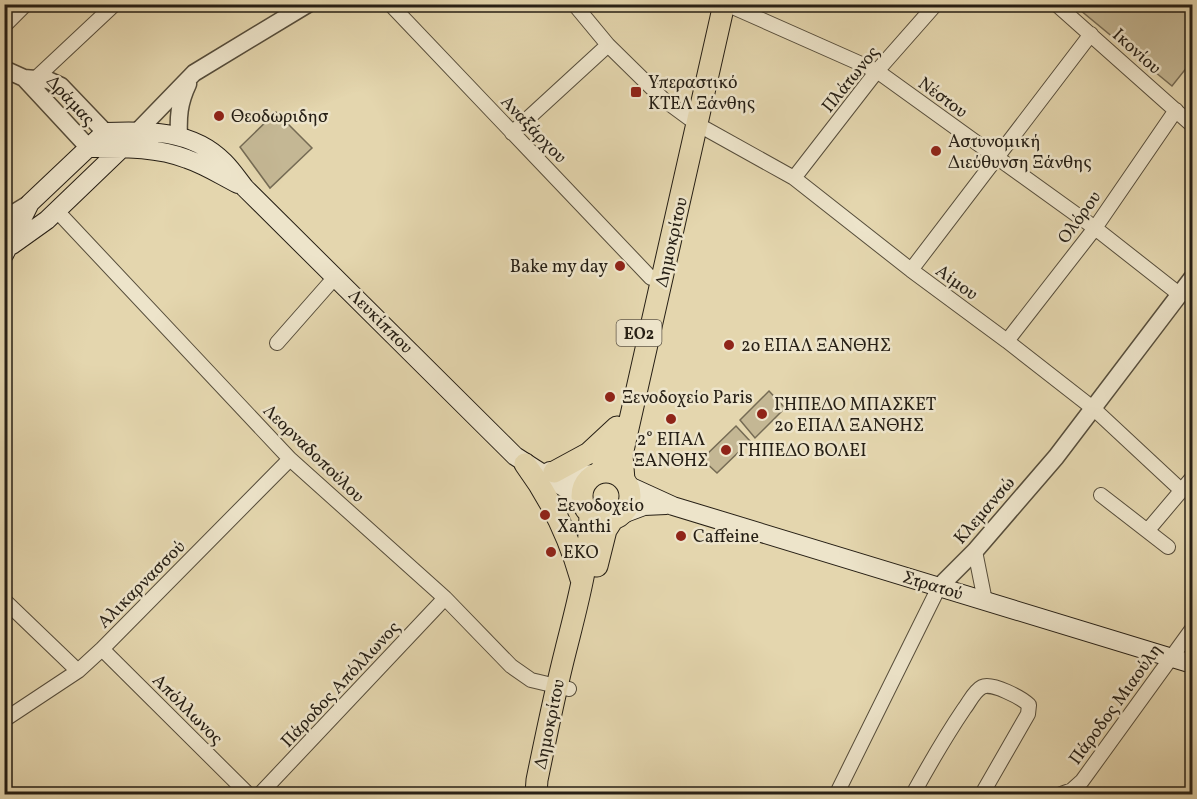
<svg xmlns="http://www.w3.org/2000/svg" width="1197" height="799" viewBox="0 0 1197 799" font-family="Vollkorn,serif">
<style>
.green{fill:#c4b794;stroke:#756b54;stroke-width:1.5}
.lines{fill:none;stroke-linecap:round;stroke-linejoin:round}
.minor-casing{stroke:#564d3b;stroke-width:16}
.tertiary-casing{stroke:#564d3b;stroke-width:19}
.secondary-casing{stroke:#261f15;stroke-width:20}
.primary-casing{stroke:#261f15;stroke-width:23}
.minor{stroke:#ede4ca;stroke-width:14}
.tertiary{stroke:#ede4ca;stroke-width:16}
.secondary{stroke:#ede4ca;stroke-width:18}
.primary{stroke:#e4d6ae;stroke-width:21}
.poi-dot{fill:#8f2418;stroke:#ede4ca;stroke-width:2}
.labels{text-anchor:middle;stroke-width:5;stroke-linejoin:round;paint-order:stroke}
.shield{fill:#ede4ca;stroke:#625a4b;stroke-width:1.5}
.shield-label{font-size:16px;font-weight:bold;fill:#261f15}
.street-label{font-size:18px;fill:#261f15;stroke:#ede4ca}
.poi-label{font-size:18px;fill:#261f15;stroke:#ede4ca;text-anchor:start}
</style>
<rect width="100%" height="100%" fill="#e4d6ae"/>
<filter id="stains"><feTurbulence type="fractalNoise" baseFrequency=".00333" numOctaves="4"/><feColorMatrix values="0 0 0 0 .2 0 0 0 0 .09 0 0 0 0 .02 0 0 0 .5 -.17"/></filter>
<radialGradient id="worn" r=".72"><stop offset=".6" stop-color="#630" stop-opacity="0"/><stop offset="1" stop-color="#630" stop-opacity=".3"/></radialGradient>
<path class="green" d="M1074,5H1192V61L1172,86Z
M276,112L312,148L270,188L240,147Z
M769,391L785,408L755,438L740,420Z
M736,426L750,441L717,473L702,459Z"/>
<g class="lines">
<g class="minor-casing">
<path id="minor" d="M390,4L651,278
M574,4L608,45L663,99L697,124L794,178L911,270L1007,341L1094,409L1181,490
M726,4L877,71L1095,228L1179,294
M1056,4L1192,125
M4,26L26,4
M36,78L115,4
M512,133L608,45
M794,178L877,71L936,4
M57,211L290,459L445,598L511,666L531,680L569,689
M911,270L1091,34
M1007,341L1095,228L1176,110
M277,343L336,276
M1101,495L1168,547
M1148,530L1192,478
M975,551L985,601
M4,600L78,671
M102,649L248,794
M4,720L78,671L102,649L290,459
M260,794L445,598
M845,794L839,789L939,587
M913,794C929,765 945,737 964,709C969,703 974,691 982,687C992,682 1022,698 1029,705L1028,714L982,794
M1061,794L1072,790L1082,781L1192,629"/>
</g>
<g class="tertiary-casing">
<path id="tertiary" d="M4,69L24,78L89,148
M24,78L48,80L61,86L105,132
M179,137C178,117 179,103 188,84
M131,138L194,73L308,4
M4,219L30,203
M939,587L975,551L1056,457L1192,278"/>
</g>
<g class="secondary-casing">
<path id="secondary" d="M89,148C122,148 156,147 187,159C205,165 222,176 238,184
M12,245L47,220L122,148
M4,255L30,203L105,132C146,130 193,130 224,162C232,170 238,179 245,188L515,456L568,490L585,506
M550,471L579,475L595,474
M627,485L673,506L1192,664
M620,515L644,506L666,505"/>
</g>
<g class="primary-casing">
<path id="primary" d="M525,464C551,499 569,537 581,579
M554,472L589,453L617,427
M582 496a24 24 0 1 1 48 0a24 24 0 1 1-48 0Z
M599,473L609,457L616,432
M624,480L622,455L724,4
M597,566L606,530L613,519
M536,794L537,780C546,736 555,692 566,649C577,605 590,559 590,513"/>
</g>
<use href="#minor" class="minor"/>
<use href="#tertiary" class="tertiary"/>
<use href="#secondary" class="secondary"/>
<use href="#primary" class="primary"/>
</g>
<g class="poi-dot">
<rect x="630" y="86" width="12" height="12" rx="3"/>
<circle cx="219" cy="116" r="6"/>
<circle cx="936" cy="151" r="6"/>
<circle cx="620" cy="266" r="6"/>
<circle cx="729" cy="345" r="6"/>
<circle cx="610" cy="397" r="6"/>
<circle cx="762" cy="414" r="6"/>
<circle cx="671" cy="419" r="6"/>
<circle cx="726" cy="450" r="6"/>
<circle cx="545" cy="515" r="6"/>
<circle cx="681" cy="536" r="6"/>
<circle cx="551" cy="552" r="6"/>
</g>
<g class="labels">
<rect class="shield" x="616.5" y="320" width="45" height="26" rx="4.5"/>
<g class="shield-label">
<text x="639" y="339">ΕΟ2</text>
</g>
<g class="street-label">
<text transform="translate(1137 51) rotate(42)" y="6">Ικονίου</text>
<text transform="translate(850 79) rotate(-51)" y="6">Πλάτωνος</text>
<text transform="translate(943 97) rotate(36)" y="6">Νέστου</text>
<text transform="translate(71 100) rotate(47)" y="6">Δράμας</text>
<text transform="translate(534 129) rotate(46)" y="6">Αναξάρχου</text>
<text transform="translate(1079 217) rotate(-54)" y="6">Ολόρου</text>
<text transform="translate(671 242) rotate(-77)" y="6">Δημοκρίτου</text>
<text transform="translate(957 282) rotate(36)" y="6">Αίμου</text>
<text transform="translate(381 321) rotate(45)" y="6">Λευκίππου</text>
<text transform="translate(314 453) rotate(44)" y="6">Λεορναδοπούλου</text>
<text transform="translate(984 510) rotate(-49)" y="6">Κλεμανσώ</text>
<text transform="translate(141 584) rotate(-45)" y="6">Αλικαρνασσού</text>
<text transform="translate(933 585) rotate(17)" y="6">Στρατού</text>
<text transform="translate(340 684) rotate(-47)" y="6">Πάροδος Απόλλωνος</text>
<text transform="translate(1115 704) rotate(-54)" y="6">Πάροδος Μιαούλη</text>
<text transform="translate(188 709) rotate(45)" y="6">Απόλλωνος</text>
<text transform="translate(549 724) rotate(-78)" y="6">Δημοκρίτου</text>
</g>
<g class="poi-label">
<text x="648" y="88">Υπεραστικό<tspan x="648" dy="21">ΚΤΕΛ Ξάνθης</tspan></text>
<text x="231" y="122">Θεοδωριδησ</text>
<text x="948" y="147">Αστυνομική<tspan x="948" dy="21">Διεύθυνση Ξάνθης</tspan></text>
<text x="608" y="272" text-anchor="end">Bake my day</text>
<text x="741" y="351">2o ΕΠΑΛ ΞΑΝΘΗΣ</text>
<text x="622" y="403">Ξενοδοχείο Paris</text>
<text x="774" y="410">ΓΗΠΕΔΟ ΜΠΑΣΚΕΤ<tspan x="774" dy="21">2ο ΕΠΑΛ ΞΑΝΘΗΣ</tspan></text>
<text x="671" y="445" text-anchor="middle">2° ΕΠΑΛ<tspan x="671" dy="21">ΞΑΝΘΗΣ</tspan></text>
<text x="738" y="456">ΓΗΠΕΔΟ ΒΟΛΕΙ</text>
<text x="557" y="511">Ξενοδοχείο<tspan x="557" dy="21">Xanthi</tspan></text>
<text x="693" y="542">Caffeine</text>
<text x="563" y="558">ΕΚΟ</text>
</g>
</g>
<rect width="1197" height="799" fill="none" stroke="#e4d6ae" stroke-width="24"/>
<rect x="6" y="6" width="1185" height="787" fill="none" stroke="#261f15" stroke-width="3"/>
<rect x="12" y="12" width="1173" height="775" fill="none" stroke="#261f15" stroke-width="1.5"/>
<rect width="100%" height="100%" filter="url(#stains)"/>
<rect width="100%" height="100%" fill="url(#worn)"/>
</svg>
